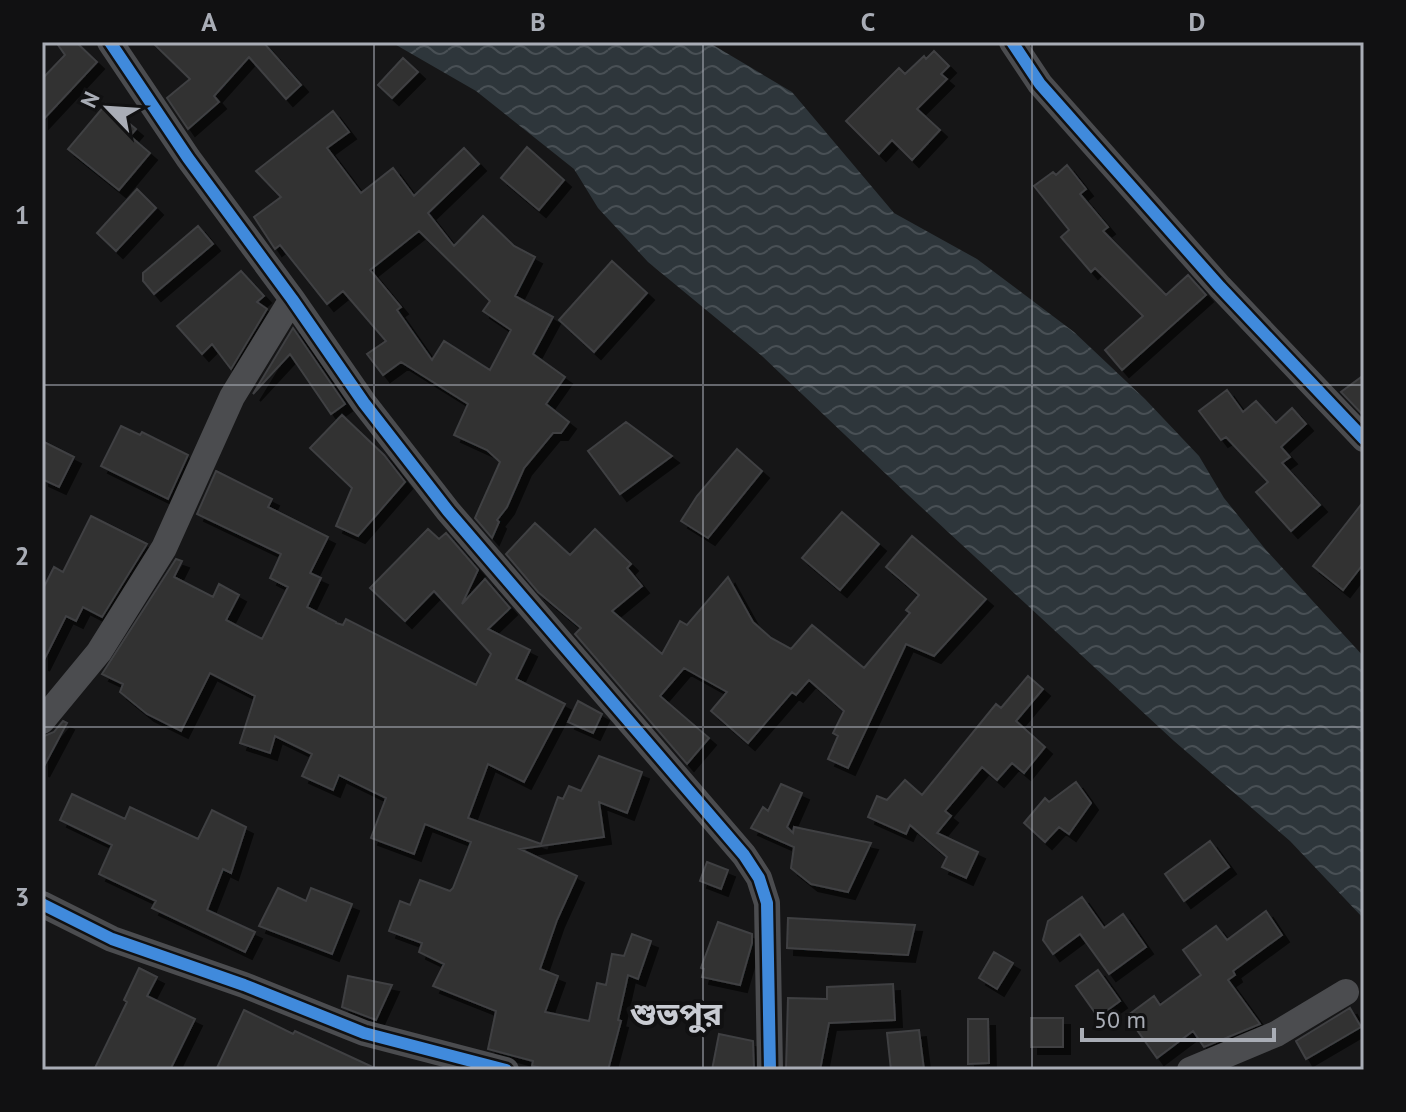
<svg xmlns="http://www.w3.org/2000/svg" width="1406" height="1112" viewBox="0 0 1406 1112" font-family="'PT Sans','Noto Sans Bengali',sans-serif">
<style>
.water{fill:url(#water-waves)}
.building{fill:#313132;stroke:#3f4043;stroke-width:2;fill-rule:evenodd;filter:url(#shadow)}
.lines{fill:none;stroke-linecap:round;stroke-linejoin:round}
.street{stroke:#4b4c4f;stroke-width:26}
.cycleway-casing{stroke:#111112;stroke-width:17}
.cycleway{stroke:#408adc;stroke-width:12}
.grid{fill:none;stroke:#a9adb6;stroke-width:2;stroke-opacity:0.55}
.labels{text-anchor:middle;stroke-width:8;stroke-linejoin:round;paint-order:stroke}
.district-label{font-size:32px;font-weight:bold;fill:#c9ccd3;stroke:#111112}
.neatline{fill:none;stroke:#a9adb6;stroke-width:3}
.grid-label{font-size:26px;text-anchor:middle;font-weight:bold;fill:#a9adb6}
</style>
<defs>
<pattern id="water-waves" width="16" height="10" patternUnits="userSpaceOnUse" patternTransform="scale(2)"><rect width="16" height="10" fill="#2e363b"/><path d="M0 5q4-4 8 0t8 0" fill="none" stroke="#495055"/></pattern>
<filter id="shadow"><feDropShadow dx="7" dy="7" stdDeviation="0" flood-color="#0009"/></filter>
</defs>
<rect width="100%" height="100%" fill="#161617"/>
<path class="water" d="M391,42H708L792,92L894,213L977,259L1074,332L1145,399L1199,456L1224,498L1266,550L1364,657V919L1290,841L1174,741L907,494L762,356L648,262L598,208L574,169L476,91Z"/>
<path class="building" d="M56,42H76L97,62L42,121V79L65,55Z
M152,42H263L301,85L286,99L249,57L214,96L219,102L188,129L167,98L190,79Z
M934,51L949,66L941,74L947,79L917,109L940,130L912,160L892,140L879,154L846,121L899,68L905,74L924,56L926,59Z
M403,58L418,72L392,98L378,85Z
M106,104L136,129L130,136L150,153L119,190L68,149Z
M333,111L349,132L327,148L361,193L393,168L414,196L464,148L479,164L428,213L454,246L483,216L514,246L535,257L515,296L553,317L533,354L565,377L546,404L569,422L561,433H553L524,468L507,507L497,520L499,522L492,538L475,518L500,462L487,450L454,435L468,404L401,362L383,375L367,354L386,341L343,291L327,304L280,245L275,249L254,217L281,197L256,171ZM419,231L490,301L483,311L511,330L490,370L444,341L432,360L397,310L401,307L370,270Z
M527,147L564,180L539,210L501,178Z
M1067,165L1086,189L1080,194L1108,227L1103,231L1166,295L1188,275L1206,295L1122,370L1105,350L1143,316L1095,268L1091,272L1061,237L1069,230L1034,186L1053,172L1056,175Z
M137,189L156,208L116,251L97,233Z
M198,226L213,244L154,294L143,281V273Z
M612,261L647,293L594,352L559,320Z
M241,271L264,296L257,302L267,309L231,369L212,344L202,354L177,326Z
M293,328L345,404L331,414L290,354L253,394Z
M1364,375V416L1341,392Z
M1227,390L1243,412L1256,401L1276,423L1292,408L1306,424L1281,447L1290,457L1282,463L1320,505L1291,531L1256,492L1268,482L1226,437L1221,440L1199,411Z
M342,415L384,455L405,482L358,536L336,526L352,488L310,448Z
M626,422L672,456L620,494L588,451Z
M121,426L140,435L142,432L188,455L168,499L101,466Z
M42,441L74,457L59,487L42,479Z
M737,449L762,471L708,538L681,521L697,496Z
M216,471L272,499L268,507L328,537L310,573L321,578L307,607L336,622V623L343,625L346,619L476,685L491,654L434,591L405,621L370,588L428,529L439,539L446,533L478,570L462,604L485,579L510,608L488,629L530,650L516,679L565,704L524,782L488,764L468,818L541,844L558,797L563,799L569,786L581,791L599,756L642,772L627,813L599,802L604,837L520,849L577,876L557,920L540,969L558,976L545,1012L589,1021L597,983L606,985L612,954L624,956L632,934L651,941L638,979L628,975L618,1020L621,1021L608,1070H553L532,1066L533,1061L488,1049L496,1011L433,986L444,964L419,952L422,943L389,931L400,901L410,905L420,880L450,891L453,888L471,842L425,824L414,854L371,838L386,798L339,775L333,790L302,776L312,754L275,736L270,753L240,743L255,696L210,673L181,731L147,714L120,692L123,684L102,674L176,559L182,561L174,577L213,597L219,584L239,595L226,620L262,639L288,587L270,578L281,554L197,514Z
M1364,501V563L1343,590L1313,566Z
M842,512L879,544L840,590L802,558Z
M91,516L147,544L102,617L83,607L76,621L66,616L42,664V591L54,567L63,572Z
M535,523L570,555L595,529L631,564L627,568L642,586L612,611L662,654L680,621L687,625L728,577L753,622L771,638L791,649L812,625L864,668L910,613L906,610L919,595L886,567L912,536L986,599L934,656L906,644L848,768L828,759L838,736L833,733L844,711L809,680L796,695L792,692L748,743L711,711L727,692L684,668L660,696L709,738L687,764L575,634L581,628L538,592L506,554Z
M1028,676L1043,689L1016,721L1045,747L1024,773L1012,763L997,780L982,767L945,811L951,816L937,833L978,852L966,878L942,867L947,857L910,825L906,834L868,817L877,796L887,800L905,780L922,795L996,704L1001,708Z
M578,701L602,714L593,733L568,722Z
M63,721L67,723L42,770V737L54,732Z
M1076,782L1091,803L1069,834L1059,827L1045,842L1024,823L1045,798L1049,802Z
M781,784L802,793L787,827L793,833L794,827L871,843L848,892L811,884L791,868L794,847L751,828L763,807L768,811Z
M72,794L125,819L130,807L198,839L212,810L246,827L231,873L223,869L207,910L255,932L245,952L152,908L156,901L99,874L112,845L60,820Z
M1210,841L1229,867L1184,901L1165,874Z
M707,862L728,870L721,889L700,881Z
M278,888L306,901L311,888L352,904L332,954L259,926Z
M1082,897L1104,928L1123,914L1146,947L1109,974L1080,934L1053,954L1043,940L1048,921Z
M1266,911L1282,935L1233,971L1235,975L1228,980L1260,1024L1204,1047L1193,1031L1157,1058L1127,1016L1154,996L1160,1005L1201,975L1183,950L1216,926L1227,940Z
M788,918L915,925L908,955L787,948Z
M718,922L752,934V943L740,985L702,977L704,969L701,968Z
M994,952L1013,963L997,989L979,978Z
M139,968L157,977L147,996L195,1019L170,1070H94L127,1002L124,1000Z
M1098,970L1120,1001L1098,1017L1076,986Z
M348,976L392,985L376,1020L342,1007Z
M893,984L895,1020L829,1023L820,1070H786L788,998L827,999V987Z
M1350,1008L1361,1027L1306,1059L1296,1041Z
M244,1010L293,1034L295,1031L379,1070H216Z
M1031,1018H1063V1047H1031Z
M968,1019H988L989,1063L968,1064Z
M919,1030L924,1070H891L887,1033Z
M719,1034L753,1041L754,1070H712Z"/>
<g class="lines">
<path class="street" d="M110,42L188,158L292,299L364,403L448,511L744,855L759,878L767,903L770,1070
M1012,42L1040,84L1220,287L1364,439
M42,721L99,652L164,548L232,397L292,299
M42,904L112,939L244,985L364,1033L506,1070
M1190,1070L1276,1034L1346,992"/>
<g class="cycleway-casing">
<path id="cycleway" d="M110,42L188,158L292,299L364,403L448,511L744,855L759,878L767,903L770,1070
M1012,42L1040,84L1220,287L1364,439
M42,904L112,939L244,985L364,1033L506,1070"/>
</g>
<use href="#cycleway" class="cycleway"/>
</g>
<path class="grid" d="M374,42V1070M703,42V1070M1032,42V1070M42,385H1364M42,727H1364"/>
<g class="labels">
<g class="district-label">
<text x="676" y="1025">শুভপুর</text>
</g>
</g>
<rect width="1406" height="1112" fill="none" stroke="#111112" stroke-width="88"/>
<g transform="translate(108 108) rotate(295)" stroke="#111112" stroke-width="6" paint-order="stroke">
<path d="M0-6L14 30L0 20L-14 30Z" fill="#a9adb6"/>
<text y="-12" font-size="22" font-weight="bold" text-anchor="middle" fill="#a9adb6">N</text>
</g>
<path d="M1082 1028v12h192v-12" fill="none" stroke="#a9adb6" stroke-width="4"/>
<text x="1094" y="1028" font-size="24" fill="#a9adb6" stroke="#111112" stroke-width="6" paint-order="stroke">50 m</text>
<rect x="44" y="44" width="1318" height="1024" class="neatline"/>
<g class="grid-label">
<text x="209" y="31">A</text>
<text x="538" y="31">B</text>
<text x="868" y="31">C</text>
<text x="1197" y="31">D</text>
<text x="22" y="224">1</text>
<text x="22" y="565">2</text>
<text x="22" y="906">3</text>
</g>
</svg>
